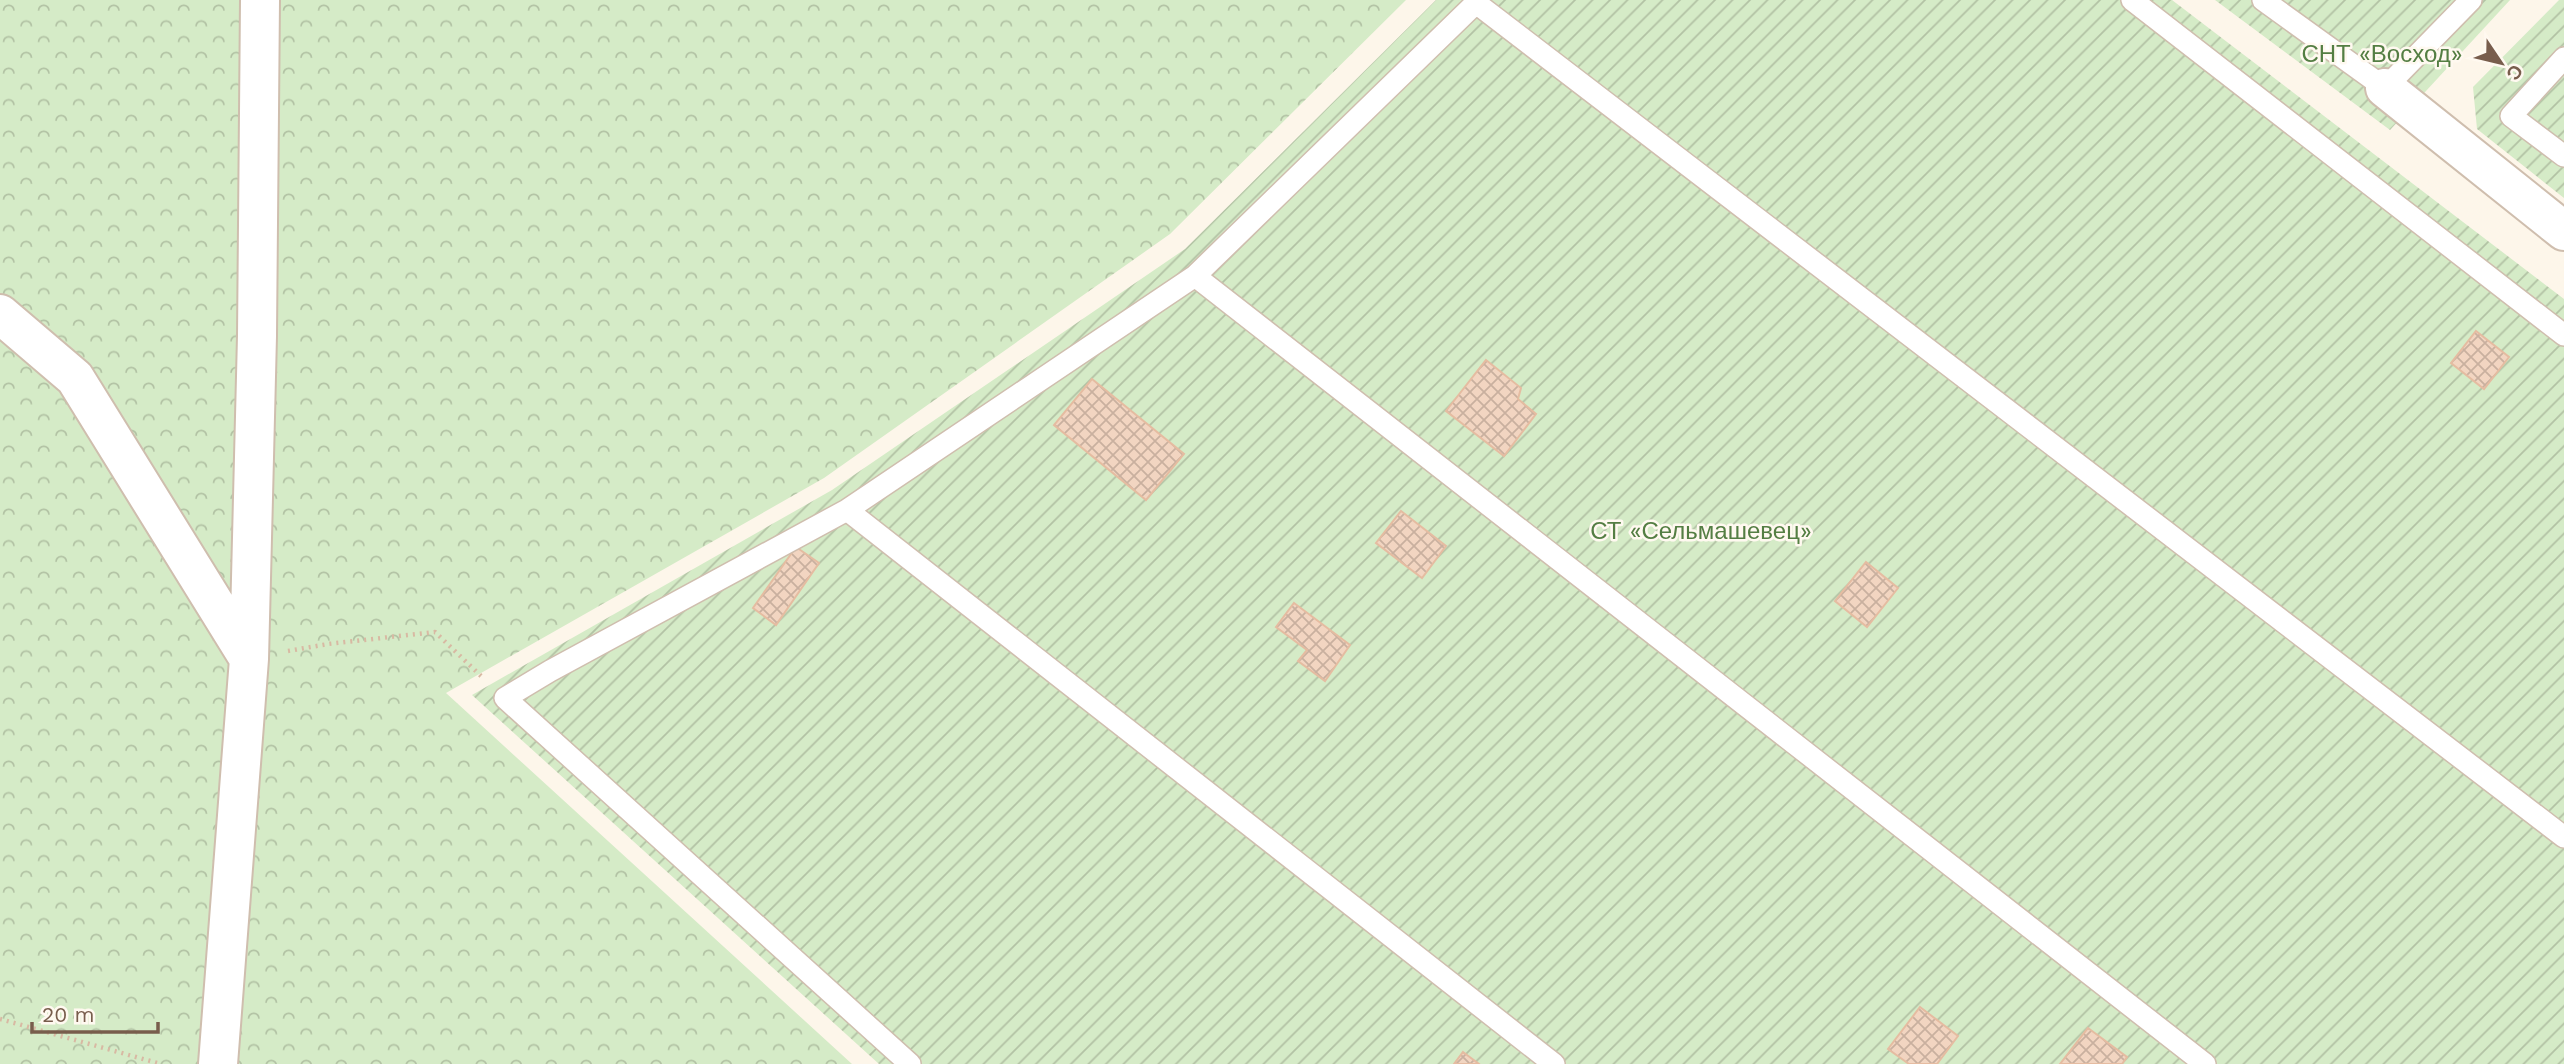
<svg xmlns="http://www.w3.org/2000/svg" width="2564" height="1064" viewBox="0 0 2564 1064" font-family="'Work Sans',sans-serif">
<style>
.forest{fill:url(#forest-crowns)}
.garden{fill:url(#garden-furrows)}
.building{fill:url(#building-cross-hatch);stroke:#e5bca1;stroke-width:2}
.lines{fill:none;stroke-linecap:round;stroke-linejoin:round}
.lane-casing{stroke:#cfbeae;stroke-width:24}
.street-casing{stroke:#cfbeae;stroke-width:42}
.path{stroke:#d8b9a3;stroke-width:4.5;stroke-dasharray:2 5;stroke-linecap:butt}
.lane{stroke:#fff;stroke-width:21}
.street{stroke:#fff;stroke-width:38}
.labels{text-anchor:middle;stroke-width:5;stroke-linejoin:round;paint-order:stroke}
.park-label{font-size:24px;fill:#547e43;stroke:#fff9f0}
</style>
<defs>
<pattern id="forest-crowns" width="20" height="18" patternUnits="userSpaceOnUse" patternTransform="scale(1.75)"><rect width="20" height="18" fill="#d5ebc7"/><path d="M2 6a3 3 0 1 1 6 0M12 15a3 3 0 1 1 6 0" fill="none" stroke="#b2c2a4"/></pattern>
<pattern id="garden-furrows" width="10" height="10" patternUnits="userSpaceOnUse" patternTransform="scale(1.75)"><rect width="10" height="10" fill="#d5ebc7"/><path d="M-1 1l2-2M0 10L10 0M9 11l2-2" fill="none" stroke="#b2c2a4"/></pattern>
<pattern id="building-cross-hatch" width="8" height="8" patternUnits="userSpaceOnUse" patternTransform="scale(1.75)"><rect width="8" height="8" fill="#f2d5c1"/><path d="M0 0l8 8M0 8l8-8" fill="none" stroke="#c9b09f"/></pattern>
</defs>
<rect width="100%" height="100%" fill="#fdf6ea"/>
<path class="forest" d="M0,0H1406L1170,234L824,478L446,693L852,1064H0Z"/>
<path class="garden" d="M1436,0H2172L2564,299V1064H879L472,695L832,490L1185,249Z
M2215,0H2510L2390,130Z
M2559,0H2564V198L2477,129L2473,87Z"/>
<path class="building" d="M2476,331L2509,357L2484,389L2451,363Z
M1486,360L1521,388L1518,399L1536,414L1504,456L1446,411Z
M1092,379L1184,454L1146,500L1054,425Z
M1401,511L1446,546L1422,578L1376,543Z
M796,547L819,563L776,625L753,608Z
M1866,562L1898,588L1867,627L1835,601Z
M1294,603L1350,645L1325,681L1298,661L1307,650L1276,627Z
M1920,1007L1958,1036L1937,1064H1909L1888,1049Z
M2088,1028L2127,1057L2122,1064H2060Z
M1463,1052L1479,1064H1454Z"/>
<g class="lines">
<g class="lane-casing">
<path id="lane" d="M2132,0L2564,335
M2263,0L2385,88L2471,0
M1476,3L2564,837
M2564,58L2511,116L2564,156
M1195,276L2205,1064
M847,510L1554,1064
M910,1064L505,698L550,671L847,510L1195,276L1479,0"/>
</g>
<g class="street-casing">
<path id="street" d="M2385,88L2564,231
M0,314L75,378L249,659
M218,1064L249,659L257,336L260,0"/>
</g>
<path class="path" d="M288,651L328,644L435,632L481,676
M0,1019L161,1064"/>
<use href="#lane" class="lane"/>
<use href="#street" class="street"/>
</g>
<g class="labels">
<g class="park-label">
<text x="2382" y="62">СНТ «Восход»</text>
<text x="1701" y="539">СТ «Сельмашевец»</text>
</g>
</g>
<g transform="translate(2501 63) rotate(125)" stroke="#fff9f0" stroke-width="5" paint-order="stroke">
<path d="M0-5L12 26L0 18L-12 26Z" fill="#785d4c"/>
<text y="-10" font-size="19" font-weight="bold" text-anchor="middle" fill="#785d4c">С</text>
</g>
<path d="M32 1022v10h126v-10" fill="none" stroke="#785d4c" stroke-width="3.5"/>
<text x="42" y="1022" font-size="21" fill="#785d4c" stroke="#fff9f0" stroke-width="5" paint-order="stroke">20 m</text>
</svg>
